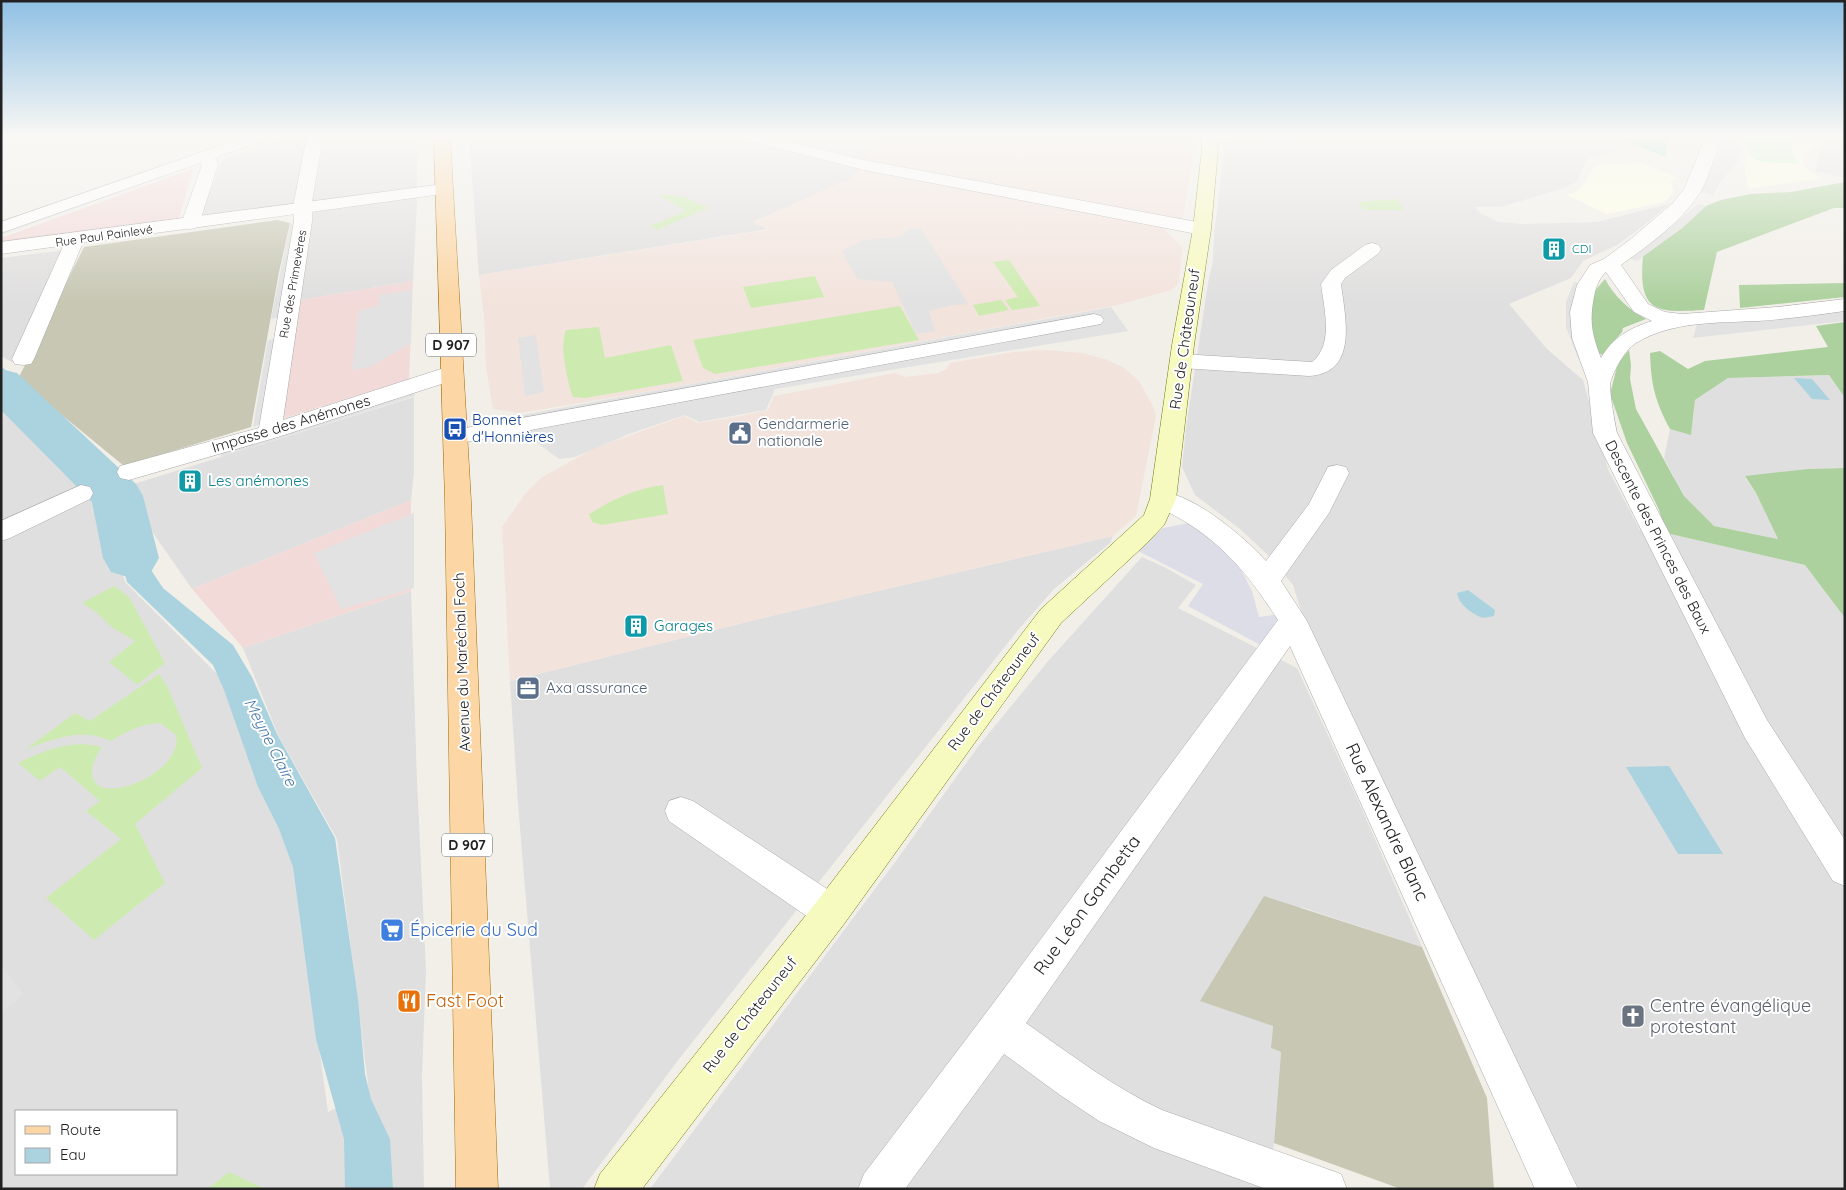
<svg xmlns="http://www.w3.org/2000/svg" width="1846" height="1190" viewBox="0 0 1846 1190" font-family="Quicksand,sans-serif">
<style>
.residential{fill:#e0dfdf;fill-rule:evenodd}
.commercial{fill:#f2dad9}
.education{fill:#ffffe5}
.military{fill:#f3e3dd}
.construction{fill:#c7c7b4}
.grass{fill:#cdebb0}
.forest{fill:#add19e}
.park{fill:#c8facc}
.pitch{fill:#88e0be}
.parking{fill:#e2e2e2}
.plaza{fill:#dddde8}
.water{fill:#aad3df}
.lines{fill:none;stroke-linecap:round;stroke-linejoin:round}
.river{fill:#aad3df;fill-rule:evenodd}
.minor-casing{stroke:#a9a9a9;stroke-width:1}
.tertiary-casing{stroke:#a9a9a9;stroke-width:1}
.secondary-casing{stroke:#707d05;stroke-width:1}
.primary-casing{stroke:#a06b00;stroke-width:1}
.minor{fill:#fff;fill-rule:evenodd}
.tertiary{fill:#fff;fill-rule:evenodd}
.secondary{fill:#f7fabf;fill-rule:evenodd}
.primary{fill:#fcd6a4;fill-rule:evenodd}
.labels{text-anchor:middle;stroke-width:4;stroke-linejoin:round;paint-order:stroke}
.far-street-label{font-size:12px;fill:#222;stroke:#fff}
.far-culture-label{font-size:12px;fill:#0d838f;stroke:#fff;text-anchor:start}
.shield{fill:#fff;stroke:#646464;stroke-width:1}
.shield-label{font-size:14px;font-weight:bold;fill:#222}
.street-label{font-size:15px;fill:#222;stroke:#fff}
.transit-label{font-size:15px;fill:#164399;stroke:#fff;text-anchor:start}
.service-label{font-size:15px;fill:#4e5e75;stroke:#fff;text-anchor:start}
.culture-label{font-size:15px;fill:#0d838f;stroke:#fff;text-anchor:start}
.water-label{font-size:16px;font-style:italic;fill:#4a7aab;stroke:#fff}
.near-street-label{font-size:18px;fill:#222;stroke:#fff}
.near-shop-label{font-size:18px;fill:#366cbe;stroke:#fff;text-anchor:start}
.near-food-label{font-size:18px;fill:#c56008;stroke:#fff;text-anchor:start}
.near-worship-label{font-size:18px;fill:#5b616d;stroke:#fff;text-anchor:start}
</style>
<rect width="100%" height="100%" fill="#f2efe9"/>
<path class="residential" d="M295,136H417V200L413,281L301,300L315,202L200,217L223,159Z
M469,136H878L867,160L779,140L763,145L862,168L850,181L754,221L769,229L479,275Z
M1224,136H1609L1638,147L1588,158L1576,182L1561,189L1501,207H1475L1480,213L1498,222L1522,224L1597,222L1669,204L1642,227L1617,245L1583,261L1571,278L1509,304L1547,349L1583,380L1608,469L1640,530L1666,533L1805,565L1845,618V1189H1579L1306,626L1293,585L1269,556L1240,529L1195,495L1182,467L1186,428L1208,283L1213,261L1214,235L1225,143Z
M1834,136H1845V178L1815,171L1823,139Z
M66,250L17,365L1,356V258Z
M1829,375L1845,398V468L1808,469L1745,477L1756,493L1778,539L1714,526L1684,496L1664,458L1670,429L1691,434L1695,400L1728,378Z
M414,397V472L411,500L192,589L142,517L134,484Z
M1,399L86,482L108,520L125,582L225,682L292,851L328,1112L369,1092L337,839L278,735L243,648L411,591L417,781L426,970L422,1076L424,1189H1ZM16,1111H176V1174H16Z
M1113,536L1110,543L1054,589L1018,630L679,1059L582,1189H550L518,804L510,681L771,616Z
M1142,557L1166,568L1196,585L1178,608L1297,668L1357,798L1422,947L1301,907L1200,1000L1273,1026L1271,1048L1281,1052L1274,1143L1268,1185L1278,1189H650L893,865L980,744L1049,660Z"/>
<path class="commercial" d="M193,169L179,219L1,243V238Z
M413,281L409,379L282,419L301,300Z
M411,500V591L243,648L192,589Z"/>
<path class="education" d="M1736,136H1828L1821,138L1805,155L1803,163L1807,170L1821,178L1748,189L1744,161L1748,150L1735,139Z
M1642,163L1678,178L1670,183L1674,189L1667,200L1661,203L1607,214L1567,195L1576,192L1583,185L1595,165Z"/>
<path class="military" d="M878,136H1196L1183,219L867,160Z
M862,168L1161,226L1183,249L1178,284L1171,290L1118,305L651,391L520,413L493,409L486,367L484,317L479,275L768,230L753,222L844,181L850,180Z
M1046,350L1082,353L1105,359L1123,367L1139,381L1153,406L1156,416L1136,516L1113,536L771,616L510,681L502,527L525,494L542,477L595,448L684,416L698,423L741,416L768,410L774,396L895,373L905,377L938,373L947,369L950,363L1013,352Z"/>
<path class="construction" d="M277,220L290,223L279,272L251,427L124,466L18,379L84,247Z
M1264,896L1422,947L1487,1098L1494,1189H1401L1274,1143L1281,1052L1271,1048L1273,1026L1200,1001Z"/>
<path class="grass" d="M663,194L685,197L708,208L657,230L650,226L686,211L658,195Z
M1397,199L1404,209L1402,210H1366L1363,209L1359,202Z
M1009,260L1040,306L1012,310L1005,300L1018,297L993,262Z
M815,276L824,297L751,308L743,287Z
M1001,300L1009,310L979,316L973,305Z
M900,306L919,340L715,374L703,368L693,340Z
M599,327L605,358L671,345L683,381L585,398L573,397C567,381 559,345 566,330Z
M663,485L668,514L602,525L592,522L589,514C616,498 631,490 663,485Z
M114,586L129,597L165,663L137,685L109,662L135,641L113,628L96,612L82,603Z
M159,674L167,686L202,768L135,824L165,883L94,940L46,898L121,839L86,811L100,801L60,767L40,781L18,763C45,750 72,739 102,747C93,758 84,784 105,788C130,793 182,765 176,735L160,723C141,724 127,731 111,741C83,727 54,739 26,749L75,713L90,721Z
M229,1172L265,1189H207Z"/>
<path class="forest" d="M1845,182V208H1834L1717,252L1704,310C1655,313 1638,312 1643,256L1682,228L1706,206L1721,200L1751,194L1791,192Z
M1605,279C1615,297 1628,309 1646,319L1623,328L1622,332L1603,355L1594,352C1589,320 1580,305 1605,279Z
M1845,283V297L1740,308L1739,285Z
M1845,322V398L1829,375L1728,378L1695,400L1691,435L1670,429C1655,401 1651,385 1650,353L1660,351L1688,369L1705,361L1828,347L1816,326Z
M1629,350L1631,365L1630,379L1636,409L1684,496L1714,526L1778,539L1756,493L1745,476L1808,469L1845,468V618L1805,565L1666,533L1659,510L1627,443L1610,394L1618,363Z"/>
<path class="park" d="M1740,136H1820L1815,137L1817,140L1797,138L1791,145L1794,158L1798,164C1788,162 1758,164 1753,158C1747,151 1747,145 1739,140Z"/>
<path class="pitch" d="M1612,136H1668L1666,138V157Z"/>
<path class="parking" d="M387,136H416L415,143L390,146L391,139Z
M1719,136H1732L1731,139L1743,148L1738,162L1721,181L1713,195L1700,192L1721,146L1717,142Z
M181,167L184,169L4,234L1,232Z
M1698,204L1706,206L1682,228L1637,261L1629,258L1667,230Z
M296,223L280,317L271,319L290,224Z
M921,228L968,304L953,305L929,311L935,331L916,334L892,282L857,279L842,251L863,240L900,236L909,229Z
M1574,282L1582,284L1587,359L1578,358L1566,327V302Z
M412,290L411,343L370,367L352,370L359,311L379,305V295Z
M1111,307L1128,331L775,389L766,410L699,422L685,415L629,434L575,457L559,459L520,430L522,415Z
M1845,311V321L1693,338L1697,324Z
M536,335L544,392L525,396L518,338Z
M276,339L264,423L253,427L268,340Z
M414,393L415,396L221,457L220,453Z
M414,513V588L341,609L314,553Z
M1,966L24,994L1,1013Z"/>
<path class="plaza" d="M1189,523L1200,529L1234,556L1252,591L1259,617L1280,614L1262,646L1188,606L1203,584L1138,551L1163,528Z"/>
<path class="water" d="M1,366L80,439L120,471L89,486L1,395Z
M1794,378L1812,379L1830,400L1812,399Z
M123,479L131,486L147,564L163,588L233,645L252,677L277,734L335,838L358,999L365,1074L371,1099L390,1139L393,1189H345L344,1139L316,1039L293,867L279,829L258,787L224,690L213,665L127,582L106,499L94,491Z
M1468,590L1495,610L1494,616L1483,618C1472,614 1459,605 1457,593Z
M1669,766L1723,854H1678L1626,767Z"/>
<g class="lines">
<path class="river" d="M1,369L17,373L136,484L143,496L159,558L151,572L131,578L111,572L103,558L92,502L1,410Z"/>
<g class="minor-casing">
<path id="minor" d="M307,136H323L312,202V221L283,420L444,368L452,366L460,368L463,373L460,378L278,437L129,480L120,478L117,472L120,466L259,428L294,221V202Z
M739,136H765L864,160L1202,223L1209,225L1211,229L1209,233L1202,235L864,170L741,139Z
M1201,136H1305L1303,139L1297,141H1209L1203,139Z
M1706,136H1722C1715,154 1710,175 1701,191C1682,222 1650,244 1621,265L1648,304L1665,312L1682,314L1777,307L1845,299V311C1816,315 1787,319 1758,321C1717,323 1672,321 1636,343C1624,351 1616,367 1611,380C1608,387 1615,423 1617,433L1767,720L1845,840V886L1833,881L1745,738L1607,461L1593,433L1588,382L1572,338L1570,312L1577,285L1590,265L1604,259L1632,238L1673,203L1684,189ZM1606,272L1634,312L1652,321C1630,328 1613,337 1601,358C1591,332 1589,319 1595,292C1597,285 1600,277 1606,272Z
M204,152C210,154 218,157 218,165L199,224L196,228L190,229L184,228L181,224L202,165L196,157L198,153Z
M75,234L82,236L84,240L34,359L31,364L23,365L15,364L12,359L66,240L68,236Z
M1372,243L1379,245L1381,249L1379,253L1345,278L1341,284C1345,317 1359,373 1309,376L1181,368L1173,366L1170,361L1173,356L1181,354L1312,362C1334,345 1324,308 1321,284L1331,270L1365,245Z
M1094,314L1101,316L1104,320L1101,324L455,444L447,442L443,437L447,432L455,430Z
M1337,465L1346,467L1349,473L1329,513L1281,581L1307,621L1578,1189H1535L1290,646L1026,1023C1070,1054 1113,1087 1162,1110L1341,1174L1347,1189H1266L1154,1148L1099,1121L1060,1095L1004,1054L905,1189H858L864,1174L986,1013L1278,620C1243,566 1214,533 1154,505L1150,499L1154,493C1184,485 1247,539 1266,561L1309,504L1328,467Z
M81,485L90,487L93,493L90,499L10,538L1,541V521Z
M681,797L693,801L844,900L849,912L844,924L831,929L818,924L669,821L665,811L669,801Z"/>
</g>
<g class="tertiary-casing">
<path id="tertiary" d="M248,136H270L268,139L1,233V222Z
M444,184L450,185L453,189L450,193L1,254V242Z"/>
</g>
<g class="secondary-casing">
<path id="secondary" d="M1201,136H1217L1218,149L1211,229L1194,345L1176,499L1164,525L1147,543L1061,623L844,924L642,1189H594L600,1174L818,900L1041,609L1144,515L1150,499L1172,345L1193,229L1202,149Z"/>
</g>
<g class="primary-casing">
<path id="primary" d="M434,136H450L471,501L498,1189H456L445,501Z"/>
</g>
<use href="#minor" class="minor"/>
<use href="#tertiary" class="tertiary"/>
<use href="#secondary" class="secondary"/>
<use href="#primary" class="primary"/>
</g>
<linearGradient id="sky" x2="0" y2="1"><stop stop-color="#8fc0e4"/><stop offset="0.45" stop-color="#f9f8f5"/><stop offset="1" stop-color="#f9f8f5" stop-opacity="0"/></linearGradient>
<rect width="1846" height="302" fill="url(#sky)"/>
<defs>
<g id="building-square" transform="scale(1.25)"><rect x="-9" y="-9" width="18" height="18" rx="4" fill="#0f9aa8" stroke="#fff"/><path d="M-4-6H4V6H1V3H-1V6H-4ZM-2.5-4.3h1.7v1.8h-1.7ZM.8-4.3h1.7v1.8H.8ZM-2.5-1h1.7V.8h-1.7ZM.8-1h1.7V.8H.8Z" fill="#fff"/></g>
<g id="bus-square" transform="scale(1.25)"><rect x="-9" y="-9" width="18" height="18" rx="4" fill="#1a4fb4" stroke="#fff"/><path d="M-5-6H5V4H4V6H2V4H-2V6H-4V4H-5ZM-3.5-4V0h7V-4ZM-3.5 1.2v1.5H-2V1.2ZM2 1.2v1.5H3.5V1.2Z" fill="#fff"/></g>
<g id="civic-square" transform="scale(1.25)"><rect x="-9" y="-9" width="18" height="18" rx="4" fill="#5c6f8a" stroke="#fff"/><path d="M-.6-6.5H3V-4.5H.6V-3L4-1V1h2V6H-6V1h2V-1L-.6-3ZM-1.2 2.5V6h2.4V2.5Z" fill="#fff"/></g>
<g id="office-square" transform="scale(1.25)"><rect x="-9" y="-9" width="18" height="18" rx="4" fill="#5c6f8a" stroke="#fff"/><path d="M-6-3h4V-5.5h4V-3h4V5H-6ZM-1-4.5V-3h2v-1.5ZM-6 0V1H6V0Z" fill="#fff"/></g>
<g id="supermarket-square" transform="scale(1.25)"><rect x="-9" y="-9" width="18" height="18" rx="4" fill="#3f7fe0" stroke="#fff"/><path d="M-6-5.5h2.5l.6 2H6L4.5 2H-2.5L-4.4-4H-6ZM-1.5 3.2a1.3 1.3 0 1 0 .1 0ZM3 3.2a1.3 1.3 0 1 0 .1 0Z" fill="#fff"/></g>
<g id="restaurant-square" transform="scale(1.25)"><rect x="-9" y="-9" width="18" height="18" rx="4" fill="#e8710a" stroke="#fff"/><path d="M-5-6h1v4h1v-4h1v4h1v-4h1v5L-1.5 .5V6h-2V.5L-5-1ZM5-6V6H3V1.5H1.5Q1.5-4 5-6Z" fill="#fff"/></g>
<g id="church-square" transform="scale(1.25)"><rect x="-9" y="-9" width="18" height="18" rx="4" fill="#6b7280" stroke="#fff"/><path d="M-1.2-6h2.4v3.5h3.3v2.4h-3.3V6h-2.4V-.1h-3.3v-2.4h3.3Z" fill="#fff"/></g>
</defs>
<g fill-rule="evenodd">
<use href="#building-square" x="1554" y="249"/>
<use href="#bus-square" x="455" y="429"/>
<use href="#civic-square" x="740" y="433"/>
<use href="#building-square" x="190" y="481"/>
<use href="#building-square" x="636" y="626"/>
<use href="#office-square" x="528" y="688"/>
<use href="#supermarket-square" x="392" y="930"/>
<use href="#restaurant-square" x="409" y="1001"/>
<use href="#church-square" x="1633" y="1016"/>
</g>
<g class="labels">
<g class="far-street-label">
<text transform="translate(104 236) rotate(-8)" y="4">Rue Paul Painlevé</text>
<text transform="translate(293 284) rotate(-80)" y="4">Rue des Primevères</text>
</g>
<g class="far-culture-label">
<text x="1572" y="253">CDI</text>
</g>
<g class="shield">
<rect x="426" y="333.5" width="50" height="23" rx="4"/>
<rect x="442" y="833.5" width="50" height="23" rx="4"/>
</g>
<g class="shield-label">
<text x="451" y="350">D 907</text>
<text x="467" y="850">D 907</text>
</g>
<g class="street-label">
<text transform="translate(1185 339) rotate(-82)" y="5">Rue de Châteauneuf</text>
<text transform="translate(291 424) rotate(-17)" y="5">Impasse des Anémones</text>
<text transform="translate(1658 537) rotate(63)" y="5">Descente des Princes des Baux</text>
<text transform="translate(462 662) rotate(-92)" y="5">Avenue du Maréchal Foch</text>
<text transform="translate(994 692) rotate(-53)" y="5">Rue de Châteauneuf</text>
<text transform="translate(750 1015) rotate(-52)" y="5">Rue de Châteauneuf</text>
</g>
<g class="transit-label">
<text x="472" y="425">Bonnet<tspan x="472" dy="17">d'Honnières</tspan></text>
</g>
<g class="service-label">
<text x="758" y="429">Gendarmerie<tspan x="758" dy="17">nationale</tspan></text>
<text x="546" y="693">Axa assurance</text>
</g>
<g class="culture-label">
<text x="208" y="486">Les anémones</text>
<text x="654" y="631">Garages</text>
</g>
<g class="water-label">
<text transform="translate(271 742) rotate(63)" y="6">Meyne Claire</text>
</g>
<g class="near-street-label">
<text transform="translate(1387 822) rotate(65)" y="6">Rue Alexandre Blanc</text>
<text transform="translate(1087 905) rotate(-54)" y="6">Rue Léon Gambetta</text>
</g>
<g class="near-shop-label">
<text x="410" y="936">Épicerie du Sud</text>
</g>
<g class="near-food-label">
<text x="426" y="1007">Fast Foot</text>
</g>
<g class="near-worship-label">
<text x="1650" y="1012">Centre évangélique<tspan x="1650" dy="21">protestant</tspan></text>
</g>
</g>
<rect width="1846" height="1190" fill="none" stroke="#222222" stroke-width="5"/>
<rect x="15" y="1110" width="162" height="65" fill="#ffffff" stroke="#a7a7a7"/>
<rect x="25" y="1126" width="25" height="8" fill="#fcd6a4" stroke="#a7a7a7"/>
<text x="60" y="1135" font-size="15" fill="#222222">Route</text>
<rect x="25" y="1148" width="25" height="15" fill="#aad3df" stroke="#a7a7a7"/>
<text x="60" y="1160" font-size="15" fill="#222222">Eau</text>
</svg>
